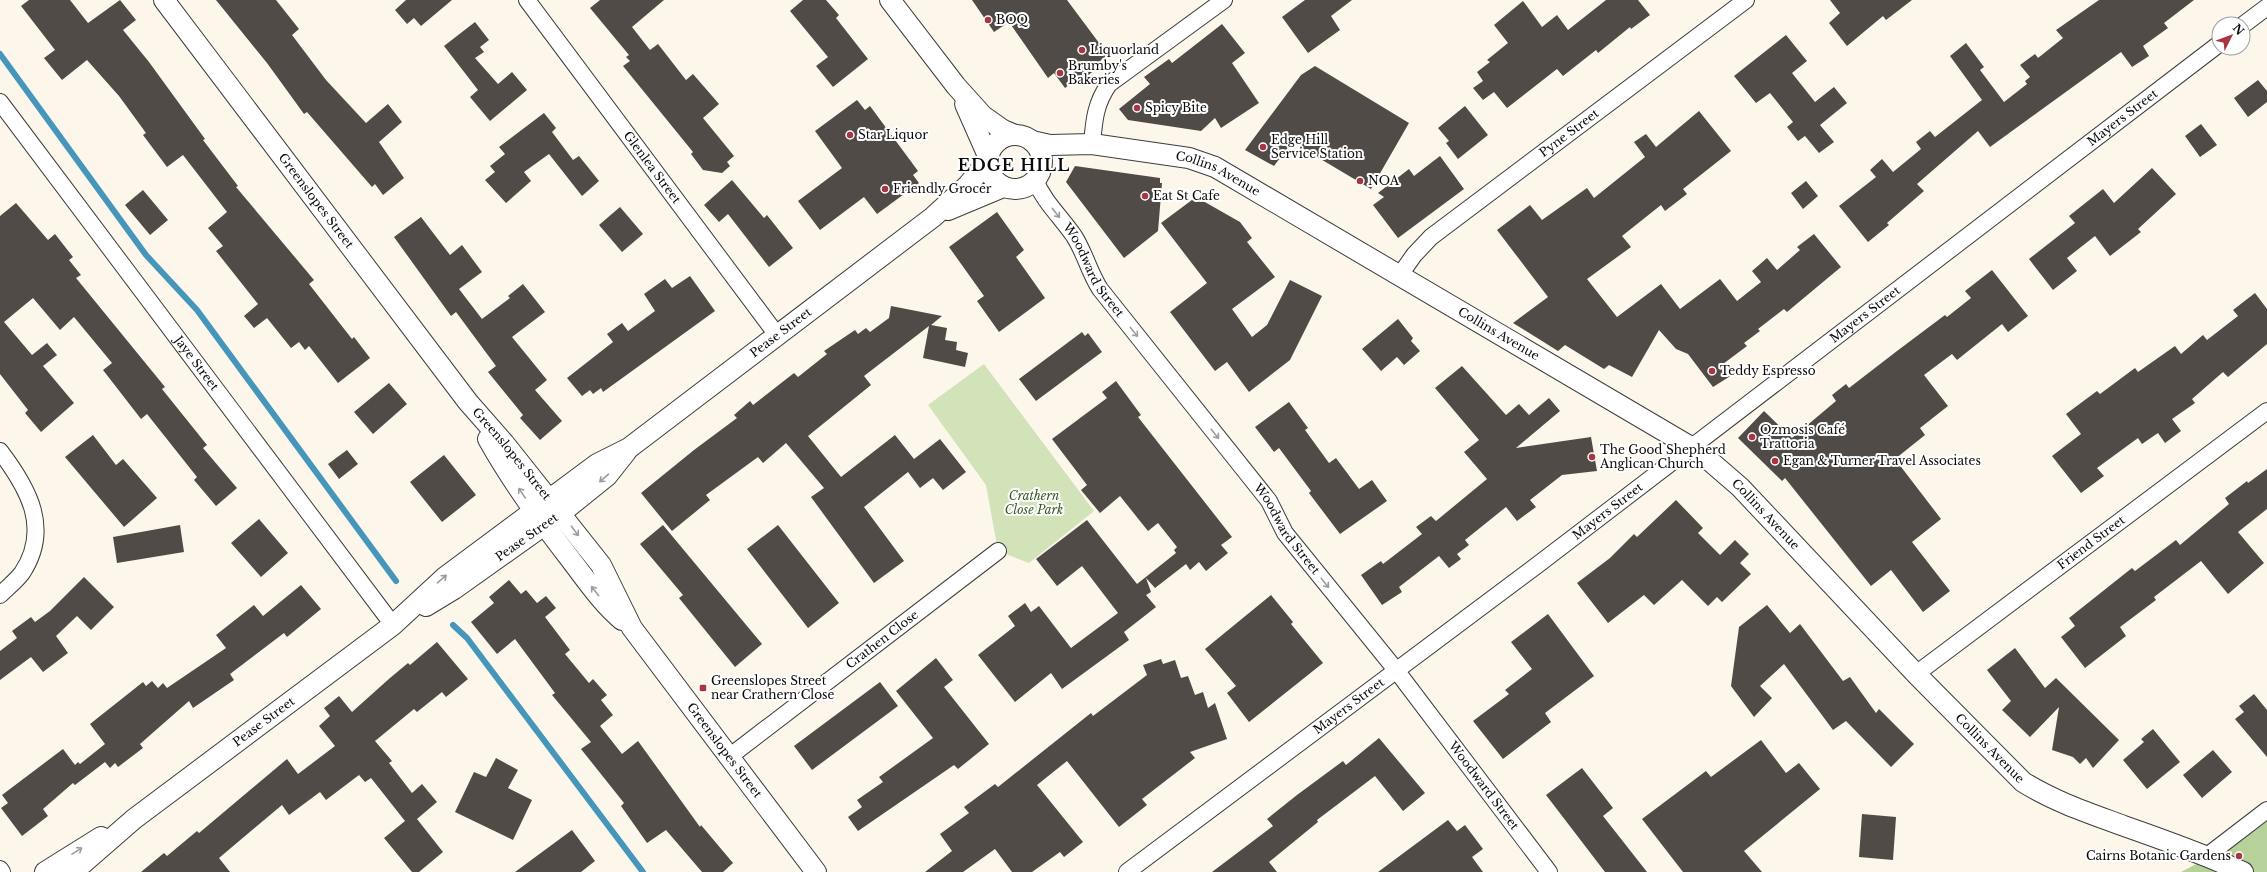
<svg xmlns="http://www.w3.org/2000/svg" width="2267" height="872" viewBox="0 0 2267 872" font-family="'Libre Baskerville',serif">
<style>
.green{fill:#d2e2b9}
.forest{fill:#b7d19a}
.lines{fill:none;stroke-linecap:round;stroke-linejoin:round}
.stream{stroke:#4696bb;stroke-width:6}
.building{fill:#514b48}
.minor-casing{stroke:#3d3d3d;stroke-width:18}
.tertiary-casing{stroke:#3d3d3d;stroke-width:22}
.minor{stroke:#fff;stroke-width:16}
.tertiary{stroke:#fff;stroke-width:20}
.oneway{stroke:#9d9d9d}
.poi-dot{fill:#a83544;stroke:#fff;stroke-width:1.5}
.labels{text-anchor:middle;stroke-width:4;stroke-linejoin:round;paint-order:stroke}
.poi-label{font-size:12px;fill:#0a0a0a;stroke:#fff;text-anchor:start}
.street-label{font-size:12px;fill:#0a0a0a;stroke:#fff}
.park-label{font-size:12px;font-style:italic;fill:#335924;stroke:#fff}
.district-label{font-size:16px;font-weight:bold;letter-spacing:1px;fill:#0a0a0a;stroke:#fff}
</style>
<rect width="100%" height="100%" fill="#fcf7ea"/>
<path class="green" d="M984,364L1094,511L1029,563L998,551L986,485L928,405Z"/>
<path class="forest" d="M2267,821V872H2181L2238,842Z"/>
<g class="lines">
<path class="stream" d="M0,54L146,255L197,310L396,581
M453,625L467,638L643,872"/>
</g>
<path class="building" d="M29,0H70L88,23L120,0L136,20L123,30L149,62L205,139L203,140L238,186L236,187L314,280L309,284L352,339L354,337L370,358L338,383L309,346L305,350L299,342L291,348L267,318L254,328L244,316L258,304L216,251L223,246L208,228L227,212L183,155L167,167L143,135L146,133L119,96L87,60L62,80L44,58L55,50L21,6Z
M216,0H276L299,29L292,35L326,80L366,123L388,104L402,122L379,142L404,178L383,195L375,184L372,187L307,112L304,114L267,63Z
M406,0H452L421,26L414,18L407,24L395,10Z
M600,0H664L632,27L650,50L658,44L686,80L693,74L719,104L703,118L734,156L727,162L730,166L722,173L703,170L691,154L693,152L623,66L630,61L626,57L629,55L590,8Z
M803,0H826L839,15L836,18L868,59L833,87L816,66L828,57L790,11Z
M972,0H1067L1108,55L1096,64L1098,67L1085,78L1082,75L1065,88L1054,73L1048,78L1009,22L994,32Z
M1305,0H1352L1331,16L1340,30L1308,53L1282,17Z
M1606,0H1638L1650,15L1631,29L1630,27L1598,53L1596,50L1563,76L1557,69L1507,108L1494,92L1483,100L1473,88L1483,81L1477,72L1490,62L1487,60L1508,43L1494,25L1523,1L1542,27L1557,15L1568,30Z
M1830,0H1912L1886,20L1883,16L1847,46L1829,23L1840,13Z
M2099,0H2194L2164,23L2168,28L2143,46L2149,56L2132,67L2121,52L1990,147L1978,131L1917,184L1924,191L1887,223L1889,225L1868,242L1839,206L1876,177L1870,170L1882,159L1893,172L1921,149L1916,142L1930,131L1935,137L1982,100L1950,56L1966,43L1984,67L1980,70L2004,102L2027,84L2025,81L2030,77L2020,65L2035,54L2038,58L2063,38L2056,30Z
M475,22L489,40L480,47L484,52L475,58L498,84L512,72L527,90L490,121L470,97L478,90L444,46Z
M1222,24L1245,53L1232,63L1259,103L1221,128L1215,118L1201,131L1128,120L1119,109L1150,84L1144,77L1169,59L1172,63Z
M1786,35L1807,61L1792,73L1815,102L1834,87L1847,103L1820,125L1834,142L1819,153L1805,136L1798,141L1787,127L1793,122L1770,93L1756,103L1734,76Z
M1315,66L1409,123L1371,189L1292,142L1274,166L1245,150L1301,75Z
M2258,80L2267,91V102L2248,117L2234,98Z
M857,100L865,110L870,106L918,171L913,175L919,183L877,214L864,197L820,230L798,201L842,168L815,131Z
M1465,106L1488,135L1458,159L1446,143L1449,141L1438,128Z
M1699,111L1731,151L1683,189L1687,194L1665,211L1661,205L1622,236L1631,247L1587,279L1617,317L1661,284L1680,309L1720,279L1737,301L1761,282L1752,271L1767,258L1777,270L1800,250L1797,247L1814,234L1841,267L1787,312L1784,309L1758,329L1760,331L1744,343L1747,346L1723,364L1732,375L1713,387L1688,354L1676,349L1659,330L1632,377L1609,365L1604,369L1565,345L1558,351L1513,323L1548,297L1497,230L1530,205L1542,220L1587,188L1594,198L1645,157L1634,142L1646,134L1656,147Z
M544,113L556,128L552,132L573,160L579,156L599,181L582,196L549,154L524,172L531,181L506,203L485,180L495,172L490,166L505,154L499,147Z
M2201,124L2217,145L2200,157L2185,136Z
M1440,156L1464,189L1398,238L1373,205L1384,197L1378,193L1409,169L1414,176Z
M1075,166L1160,178V183H1162L1158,231L1124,258L1066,182Z
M2152,168L2176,194L2138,229L2141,232L2110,256L2095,236L2067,258L2077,271L2053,290L2029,259L2075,223L2069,216L2103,189L2114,203Z
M732,180L764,218L767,215L793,248L769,267L728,214L719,222L704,205Z
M1806,181L1818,196L1803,209L1791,193Z
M143,190L168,220L150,235L125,205Z
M1196,197L1240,222L1252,238L1247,242L1275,277L1232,309L1252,337L1267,325L1290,280L1322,296L1290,360L1249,392L1227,362L1215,371L1170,312L1207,283L1161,223Z
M16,203L48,240L55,234L73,257L69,260L81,275L76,278L165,387L162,389L207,445L203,448L237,488L216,506L194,480L197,477L147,414L141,419L103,370L112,363L74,317L60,330L33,298L4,322L32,355L47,343L57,355L43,366L74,403L41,432L25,413L28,410L0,374V216Z
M620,207L643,234L622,252L599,225Z
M997,212L1024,250L1016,257L1045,298L999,332L977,301L984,296L949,247Z
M421,217L450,255L462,245L482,272L459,289L482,319L510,298L508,296L523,284L545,312L512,337L547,380L535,390L562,421L540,440L520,418L523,415L488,372L496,366L456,312L451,316L394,237Z
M1992,270L2028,316L2008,332L2002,324L1957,360L1952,354L1924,375L1948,406L1920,428L1925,435L1895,459L1941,519L1912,542L1950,591L1923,612L1891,570L1871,586L1785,478L1782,481L1738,438L1764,411L1792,438L1836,401L1832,395L1846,384L1849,388L1897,351L1945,315L1947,317L1971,298L1965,291Z
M690,276L715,311L603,392L601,388L593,394L590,390L582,396L567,378L613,342L607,334L622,323L628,331L655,311L644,294L665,279L672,288Z
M2255,293L2267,309V344L2228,377L2223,372L2192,399L2195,403L2172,419L2181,431L2165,443L2158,433L2142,444L2138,438L2097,468L2104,476L2081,493L2052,456L2081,434L2066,414L2097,391L2100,394L2135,368L2138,372L2175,346L2181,354L2203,335L2207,340L2238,316L2233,310Z
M891,306L942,316L931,325L947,328L945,340L957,342L956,350L968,353L965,367L923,358L929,326L864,376L871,385L808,436L841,477L895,435L914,459L940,439L966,472L943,490L933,478L920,488L908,472L864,507L904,561L874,583L811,497L824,488L786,443L763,463L758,457L706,495L710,500L672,531L641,493L694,450L737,418L734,415L750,401L753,405L794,373L798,377L827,354L824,351L855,330L858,334L866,328L870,332L889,318Z
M1398,319L1413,338L1411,341L1420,351L1404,365L1397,357L1381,371L1362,349Z
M1082,332L1085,336L1088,333L1102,352L1036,401L1019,379Z
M1462,366L1506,415L1519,404L1529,415L1549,398L1560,411L1516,448L1591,437L1597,471L1562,475L1530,500L1536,507L1517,521L1506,507L1465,540L1469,545L1457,554L1461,559L1449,568L1439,556L1399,587L1402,592L1382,605L1361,575L1381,561L1383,564L1422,534L1416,527L1431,516L1436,521L1487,479L1464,452L1479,440L1435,388Z
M1116,381L1141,415L1138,417L1232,537L1221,545L1228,553L1206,571L1199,562L1190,570L1186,564L1155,588L1146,578L1151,592L1146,595L1156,607L1124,632L1129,640L1062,689L1051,673L1015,702L978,655L1015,626L1008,616L1025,603L1031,612L1039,606L1071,648L1118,613L1082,566L1057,586L1036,559L1087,520L1137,584L1176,553L1174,550L1177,547L1158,523L1148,531L1120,496L1100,513L1081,490L1087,485L1052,439L1107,398L1102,392Z
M389,383L407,404L373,434L354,412Z
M1289,402L1308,428L1305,430L1329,463L1336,458L1359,489L1372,480L1387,501L1340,534L1309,493L1311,491L1279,448L1274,452L1255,427Z
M93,435L116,465L123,459L157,498L124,527L65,457Z
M347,450L358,464L339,479L328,464Z
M444,455L476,495L442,522L410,482Z
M2267,469V509L2238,532L2264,563L2228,594L2201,561L2154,597L2156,600L2120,627L2126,636L2085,668L2061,637L2075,626L2069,618L2132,568L2135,571L2176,540L2180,545L2229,504L2225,498L2247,481L2248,483Z
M1676,500L1703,528L1698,533L1720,555L1735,540L1749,554L1740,563L1751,574L1722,602L1717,597L1708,606L1682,580L1654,605L1644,595L1608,623L1577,583L1610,558L1634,534L1637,537Z
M259,519L288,553L261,577L231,543Z
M180,525L184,552L117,563L113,537Z
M663,525L762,644L735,667L679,598L683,595L640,544Z
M778,525L839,603L808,628L747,549Z
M84,577L114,607L91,630L77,616L56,636L68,653L43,672L31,657L0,680V651L17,638L12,631L31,617L35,622L50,611Z
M509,580L521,594L526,590L537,603L546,596L556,608L545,617L570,650L565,654L589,683L593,679L607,695L601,700L613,715L600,726L622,754L638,741L700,827L701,825L733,863L723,872H702L666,830L647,843L621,806L624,803L581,749L591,742L552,695L555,693L515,639L497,654L471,622L494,603L489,597Z
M301,585L321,609L287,637L284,633L230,674L234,680L193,708L189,701L140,744L143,748L118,767L115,763L110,768L105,762L75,785L73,783L43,809L48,816L22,836L1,808L8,803L2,795L63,749L75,765L78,762L80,764L105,744L90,724L143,682L146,686L152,681L158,688L163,683L167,688L226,648L216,635L254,605L263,616Z
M1271,595L1293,622L1291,624L1323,663L1249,722L1227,693L1236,686L1205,649Z
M1767,605L1790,633L1800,624L1843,681L1850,677L1876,713L1879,709L1914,744L1891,767L1846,721L1833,730L1784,664L1760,686L1772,698L1754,717L1731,686L1739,627Z
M1548,614L1594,676L1545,713L1551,722L1503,759L1473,721L1509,694L1505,690L1532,669L1511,642Z
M437,642L468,679L446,697L442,692L417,712L414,709L375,741L392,761L389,763L412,793L422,784L437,802L417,819L443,852L419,872H412L384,838L405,821L371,778L365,782L359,775L326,800L320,792L289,815L282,805L219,858L230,872H141L164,853L167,856L197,831L199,833L287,759L298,774L335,746L319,726L330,716L324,708L339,696L352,712L390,678L408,663L410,665Z
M2015,648L2045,688L2056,678L2119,740L2093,768L2086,758L2080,764L2073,757L2052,750L2059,707L2030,737L2002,710L2011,701L1987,670Z
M936,658L953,680L944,687L989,744L958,769L954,765L858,831L848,817L862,807L857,800L883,782L879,777L933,738L896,691Z
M1161,659L1163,664L1175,660L1181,678L1188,676L1195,695L1203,692L1208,708L1215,703L1227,739L1190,752L1195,758L1142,799L1147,805L1119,827L1067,761L1037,785L1083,842L1064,857L1060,852L1032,872H1012L995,849L963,872H925L952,851L940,834L969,813L964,807L995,784L998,787L1091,713L1093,716L1147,675L1143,665Z
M880,682L898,706L812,770L794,746Z
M2254,694L2267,710V757L2235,719L2244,712L2239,706Z
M2153,729L2180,762L2147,789L2123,760L2144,742L2141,739Z
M1379,738L1425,793L1403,811L1375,776L1317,820L1318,822L1269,862L1277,872H1212L1273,826L1267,819L1297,795L1343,761L1346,765Z
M1761,740L1786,773L1799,763L1820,789L1744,851L1762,872H1683L1642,819L1706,771L1711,777Z
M2213,750L2232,772L2202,798L2183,775Z
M496,758L518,770L508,788L532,800L513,840L455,812L474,772L486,777Z
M1582,768L1613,808L1603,816L1647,872H1605L1546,795Z
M1862,814L1896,817L1893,860L1859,857Z
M1448,820L1457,831L1465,825L1483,849L1472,857L1483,872H1378Z
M572,830L595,861L581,872H515Z"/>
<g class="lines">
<g class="minor-casing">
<g id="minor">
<path id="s1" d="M527,0L777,335"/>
<path d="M2243,25L2267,7"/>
<path id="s2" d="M0,102L393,625"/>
<path d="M1092,144C1094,121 1095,104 1109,84L1224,0"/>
<path id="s3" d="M1035,180C1044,202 1061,217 1074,236C1085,253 1089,272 1100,289L1269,501L1285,533L1396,670L1549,872"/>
<path id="s4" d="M1400,275L1414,255L1431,237L1746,0"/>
<path d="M0,451C29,489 51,529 22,573C16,581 7,588 0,595"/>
<path id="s5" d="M1916,674L2267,411"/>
<path id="s6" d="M729,757L998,551"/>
<path d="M2207,856L2267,810"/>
<path d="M0,869L2,872"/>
<path id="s7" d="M1127,872L1540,563L2219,44"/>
</g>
</g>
<g class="tertiary-casing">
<g id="tertiary">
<path id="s8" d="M164,0L468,402L504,443L601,565L632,628L816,872"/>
<path d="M890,0L956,86L983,116L1003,130L1015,135"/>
<path d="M965,104L988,156"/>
<circle cx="1015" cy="162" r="27"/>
<path id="s9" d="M1032,141L1050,145L1092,144L1189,158L1215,167L1691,447L1711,462L1740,487L1916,674L2023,782C2055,802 2089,813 2124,826C2164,840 2204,854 2243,872"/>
<path d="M948,210L1003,187"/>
<path d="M488,439C512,482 541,521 571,560C587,581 602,603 622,620"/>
<path id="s10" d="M426,606L454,589L561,513L607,476L626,452"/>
<path d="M45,872L101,837"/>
<path id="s11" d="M73,872L134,819L393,625L445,577L597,464L629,448L933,217L967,186L988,161"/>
</g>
</g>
<use href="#minor" class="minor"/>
<use href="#tertiary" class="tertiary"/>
</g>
<defs><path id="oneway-shaft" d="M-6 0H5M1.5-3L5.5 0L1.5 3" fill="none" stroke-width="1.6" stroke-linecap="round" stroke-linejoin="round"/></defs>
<g class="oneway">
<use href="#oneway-shaft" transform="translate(1056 213) rotate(52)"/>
<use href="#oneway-shaft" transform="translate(1134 332) rotate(51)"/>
<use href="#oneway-shaft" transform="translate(1215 434) rotate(51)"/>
<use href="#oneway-shaft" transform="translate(604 478) rotate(139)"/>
<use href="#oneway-shaft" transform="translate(522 493) rotate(-124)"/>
<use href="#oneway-shaft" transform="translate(575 531) rotate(53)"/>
<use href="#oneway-shaft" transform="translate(442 579) rotate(-41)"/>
<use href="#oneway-shaft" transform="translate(1325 583) rotate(51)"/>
<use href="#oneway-shaft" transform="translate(595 591) rotate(-128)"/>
<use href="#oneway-shaft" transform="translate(77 851) rotate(-32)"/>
</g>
<g class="poi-dot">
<circle cx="988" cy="20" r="4"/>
<circle cx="1082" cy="50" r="4"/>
<circle cx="1060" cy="73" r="4"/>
<circle cx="1137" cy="108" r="4"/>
<circle cx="850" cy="135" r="4"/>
<circle cx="1263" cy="147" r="4"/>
<circle cx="1360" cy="181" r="4"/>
<circle cx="885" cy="189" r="4"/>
<circle cx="1145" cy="196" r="4"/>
<circle cx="1712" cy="371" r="4"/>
<circle cx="1752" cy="437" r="4"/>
<circle cx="1592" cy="457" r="4"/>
<circle cx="1775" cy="461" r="4"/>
<rect x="699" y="684" width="8" height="8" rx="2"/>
<circle cx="2239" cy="856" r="4"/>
</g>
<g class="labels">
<g class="poi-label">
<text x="996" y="24">BOQ</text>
<text x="1090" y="54">Liquorland</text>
<text x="1068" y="70">Brumby's<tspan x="1068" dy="14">Bakeries</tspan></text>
<text x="1145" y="112">Spicy Bite</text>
<text x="858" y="139">Star Liquor</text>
<text x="1271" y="144">Edge Hill<tspan x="1271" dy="14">Service Station</tspan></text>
<text x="1368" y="185">NOA</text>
<text x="893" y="193">Friendly Grocer</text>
<text x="1153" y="200">Eat St Cafe</text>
<text x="1720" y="375">Teddy Espresso</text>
<text x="1760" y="434">Ozmosis Café<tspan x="1760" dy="14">Trattoria</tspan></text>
<text x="1600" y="454">The Good Shepherd<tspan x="1600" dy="14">Anglican Church</tspan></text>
<text x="1783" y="465">Egan &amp; Turner Travel Associates</text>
<text x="711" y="685">Greenslopes Street<tspan x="711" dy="14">near Crathern Close</tspan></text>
<text x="2231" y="860" text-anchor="end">Cairns Botanic Gardens</text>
</g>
<g class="street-label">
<text dy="4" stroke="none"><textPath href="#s7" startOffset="1249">Mayers Street</textPath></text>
<text dy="4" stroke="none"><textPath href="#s4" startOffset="222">Pyne Street</textPath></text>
<text dy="4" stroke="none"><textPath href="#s1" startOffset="209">Glenlea Street</textPath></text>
<text dy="4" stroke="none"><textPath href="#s9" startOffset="191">Collins Avenue</textPath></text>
<text dy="4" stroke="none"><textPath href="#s8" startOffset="252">Greenslopes Street</textPath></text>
<text dy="4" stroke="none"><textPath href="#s3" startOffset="108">Woodward Street</textPath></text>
<text dy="4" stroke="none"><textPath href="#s7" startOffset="925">Mayers Street</textPath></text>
<text dy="4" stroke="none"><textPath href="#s11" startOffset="891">Pease Street</textPath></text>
<text dy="4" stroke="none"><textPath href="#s9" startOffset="515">Collins Avenue</textPath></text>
<text dy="4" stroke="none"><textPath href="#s2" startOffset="327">Jaye Street</textPath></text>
<text dy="4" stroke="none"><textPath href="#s8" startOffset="572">Greenslopes Street</textPath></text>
<text dy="4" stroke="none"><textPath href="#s7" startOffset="601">Mayers Street</textPath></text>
<text dy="4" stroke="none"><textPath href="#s9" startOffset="839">Collins Avenue</textPath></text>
<text dy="4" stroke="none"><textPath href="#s3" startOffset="432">Woodward Street</textPath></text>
<text dy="4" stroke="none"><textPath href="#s10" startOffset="122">Pease Street</textPath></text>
<text dy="4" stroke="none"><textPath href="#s5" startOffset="219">Friend Street</textPath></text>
<text dy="4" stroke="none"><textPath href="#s6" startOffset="193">Crathen Close</textPath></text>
<text dy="4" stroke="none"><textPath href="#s7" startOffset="277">Mayers Street</textPath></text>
<text dy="4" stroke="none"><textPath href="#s11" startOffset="243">Pease Street</textPath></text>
<text dy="4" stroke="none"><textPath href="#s9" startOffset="1163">Collins Avenue</textPath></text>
<text dy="4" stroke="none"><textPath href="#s8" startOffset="938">Greenslopes Street</textPath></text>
<text dy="4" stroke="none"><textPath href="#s3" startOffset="756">Woodward Street</textPath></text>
</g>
<g class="park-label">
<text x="1034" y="500">Crathern<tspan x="1034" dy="14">Close Park</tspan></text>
</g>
<g class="district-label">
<text x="1014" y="171">EDGE HILL</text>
</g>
</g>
<g transform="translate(2231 36) rotate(48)"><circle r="19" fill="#ffffff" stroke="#9d9d9d"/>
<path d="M0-3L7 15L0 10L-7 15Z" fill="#a83544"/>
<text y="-6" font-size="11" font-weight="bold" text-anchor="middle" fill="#0a0a0a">N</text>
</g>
</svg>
